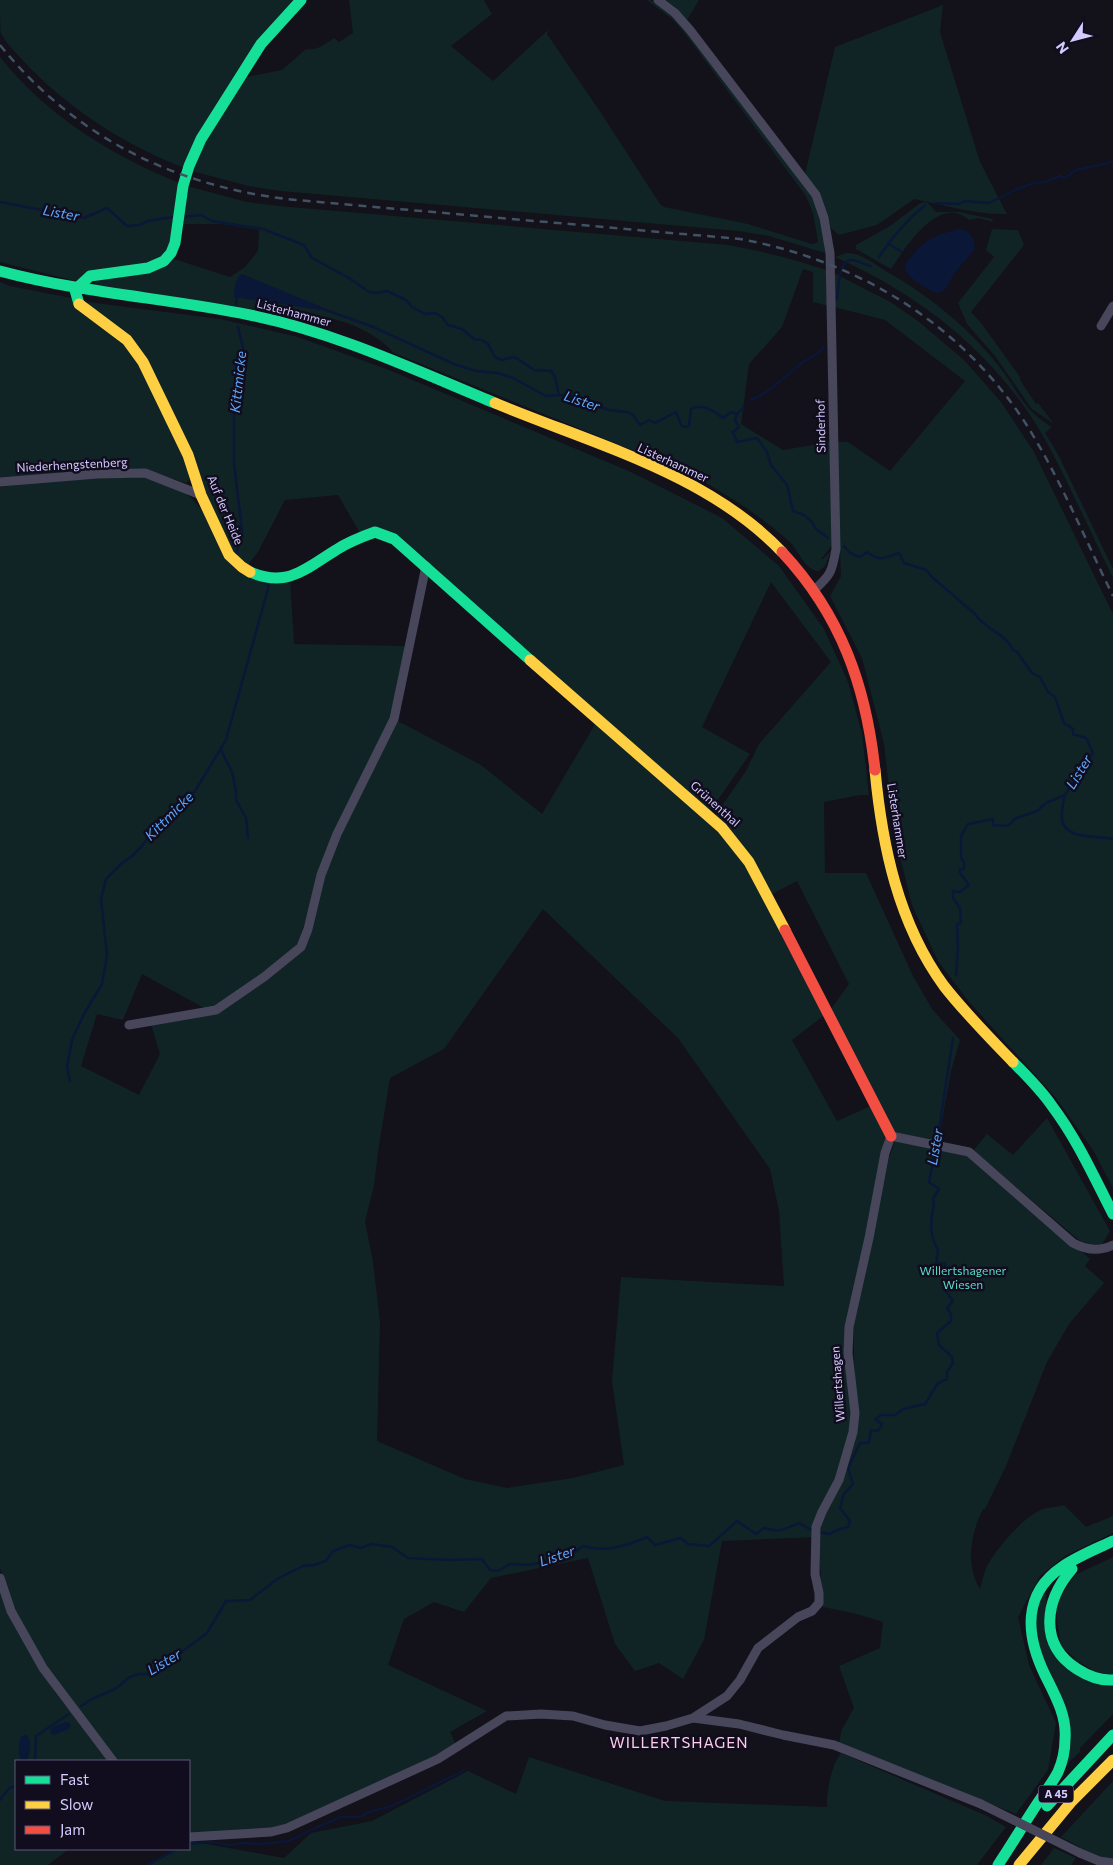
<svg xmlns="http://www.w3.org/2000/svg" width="1113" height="1865" viewBox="0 0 1113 1865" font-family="Commissioner,sans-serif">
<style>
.green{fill:#102426;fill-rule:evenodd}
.water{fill:#0b1737}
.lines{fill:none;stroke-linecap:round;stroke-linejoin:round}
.stream{stroke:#0b1737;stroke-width:2.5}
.street{stroke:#48465b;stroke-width:9}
.fast{stroke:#16e098;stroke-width:11}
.slow{stroke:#ffcf43;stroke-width:11}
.jam{stroke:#f24e42;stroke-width:11}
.rail{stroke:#415264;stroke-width:2.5;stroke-dasharray:8 6;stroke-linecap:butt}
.street-bridge{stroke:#48465b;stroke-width:9}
.labels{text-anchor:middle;stroke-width:5;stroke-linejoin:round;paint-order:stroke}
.shield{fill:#110d1e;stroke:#9a92bb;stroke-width:1}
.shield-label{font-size:11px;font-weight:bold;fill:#d4cbfe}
.street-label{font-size:12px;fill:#d4cbfe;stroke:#110d1e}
.park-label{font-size:12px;fill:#5adbc4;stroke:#110d1e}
.water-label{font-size:14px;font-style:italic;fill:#5ca7fb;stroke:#110d1e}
.quarter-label{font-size:15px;letter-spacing:1px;fill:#fecde9;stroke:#110d1e}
</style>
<rect width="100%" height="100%" fill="#13111a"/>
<path class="green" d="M0,0H298L184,168C126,145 75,113 31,69C21,58 9,47 1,34C0,28 0,8 0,0Z
M349,0H484L492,14L451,46L493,81L548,30L547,34L603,116L660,204L664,207L748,224L812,244L817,243L818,241L813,213L806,196L683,31L672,19L647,0C662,0 676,20 686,30L812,197C821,215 825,234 825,253L769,236L739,231L281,191L248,186L192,171L203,143L242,78L282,70L306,49C317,51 325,44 334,38L339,42L353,33Z
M666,0H699L687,20L674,6Z
M943,5L940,32L980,162L1007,214C976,215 945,205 914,199L877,225L839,235L831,228L824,208L805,174L835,47Z
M0,57C47,116 112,156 180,183L172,243L158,262L76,281L0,262Z
M187,186L247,202L279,206L728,245C762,251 793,259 826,270L828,306L813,302V272L803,269L782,327L749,364L741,424L783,450L825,443L828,441L832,444L833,544L821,559H823L831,551L825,566L819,571C806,572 798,550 790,542C759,514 723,492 686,472L394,353C363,319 315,313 272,312L93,285L101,277L151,269L174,259L230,277L245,267L258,251L259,230L221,224H181Z
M924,202L928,203L936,212H959L992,219L993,222L979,218L969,220C939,193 905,248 891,269L856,249V245L890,226L919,204Z
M992,229L1018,230L1024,245L971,312L982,324L1020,377V380L1036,404L1038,403L1054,424L1032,409L995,356L967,324L958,303L994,257L986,250Z
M846,253C859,252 873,263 884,270C928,295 966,325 998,365C1019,391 1021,409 1052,427L1045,433L1059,456L1113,569V578C1091,533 1070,486 1046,441C997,355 924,297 835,257Z
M834,273L892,303L918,321L964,360L1001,402L1034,452L1113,614V1188L1093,1150L1056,1098L969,1002L938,961L912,905L894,833L884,744L862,658L830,596L841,576L836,442H848L890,471L965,381L885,320L834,307Z
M0,282L10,286L71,298L126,344L141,366L184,456L191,478L186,483L147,470L54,473L0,481Z
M88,302L220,319L298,337L389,370L631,472L722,518L779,566L824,629L848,682L862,734L869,795H860L824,802L825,873H866L913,976L932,1009L960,1040L951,1071L938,1143L893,1135L829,1012L849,984L797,881L772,894L715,816L746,771L759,744L831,662L771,582L702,727L750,754L710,811L395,536L360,533L338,495L285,500L258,552L248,565L232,553L147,364L88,309Z
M97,475C113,476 131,474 147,477C199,487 210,522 231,564L290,578L294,644L407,646L392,718L334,832L298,944L288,956L217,1006L206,1009L142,974L123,1020L97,1014L81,1066L139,1095L160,1054L151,1024L212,1013L305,946L324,876L340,836L396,720L481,765L542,814L597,721L736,848L826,1014L792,1040L837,1121L871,1106L885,1137L867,1237L847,1324L856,1412L853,1324L889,1158L895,1141L962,1151L975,1159L1090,1259L1085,1266L1104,1283L1069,1324L1047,1362L1006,1466L985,1509H983C971,1532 965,1565 980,1589C982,1581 984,1573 987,1566C996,1549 1023,1517 1041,1510C1048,1507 1057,1507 1064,1505L1086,1527L1113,1516V1533L1065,1556L1040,1576L1018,1617L1029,1665L1056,1723L1048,1770L1016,1814L839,1743L842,1729L854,1708L839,1666L880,1648L883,1622L857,1614L823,1607L818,1537L722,1541L704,1640L683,1679L659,1663L635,1671L615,1644L588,1558L491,1578L464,1612L434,1602L404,1619L388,1665L487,1711L450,1732L456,1745L368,1790L271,1830L189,1834V1761H117L46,1667L14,1612L0,1568V487ZM543,909L678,1038L770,1169L779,1211L784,1286L621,1277L612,1381L624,1465L573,1478L507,1488L465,1479L377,1441L380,1322L373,1262L365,1221L374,1186L378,1152L390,1078L444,1049Z
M1047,1118L1110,1231L1102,1244L1091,1245L1079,1240L973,1151L987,1134L1013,1155Z
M1113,1557V1675L1088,1670L1061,1646L1055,1605L1075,1575Z
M0,1587L8,1613L55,1692L109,1761H16V1849H69L48,1865H0Z
M1045,1587L1051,1644L1113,1683V1714L1080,1748V1752L1065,1766L1070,1753L1032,1624Z
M841,1753L987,1816L1006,1827L977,1865H146L174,1849H189L190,1841L284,1858L311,1833L372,1821L468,1771L516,1794L529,1757L665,1801L827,1807C826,1792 832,1764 841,1753Z
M1113,1781V1860L1100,1858L1061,1837Z
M1054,1848L1076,1858L1071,1865H1041Z"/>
<path class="water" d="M957,229C970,229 974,237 975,249L954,274L944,291L937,293C927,289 905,278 905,266C906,261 911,257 914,253C925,239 940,234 957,229Z
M242,274L322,307L321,310L234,297C234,289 235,279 242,274Z
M66,1722H69L71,1725L69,1729L54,1735L51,1734L50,1730L53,1727Z
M26,1734C33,1742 30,1752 27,1761H21C18,1752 18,1746 21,1737Z"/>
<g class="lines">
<path class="stream" d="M0,202L84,218L107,208L127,226L139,225L148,221L173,217
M935,203L959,204L965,201L989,203L1017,189L1034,183L1045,182L1060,176L1065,178L1076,170L1113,162
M183,217L201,215L212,221L263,229L304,245L312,258L349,278L369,292L377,293L387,291L406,300L412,307L425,314L435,313L442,317L448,325L462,329L474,339L482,340L488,344L495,357L502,360L513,357L518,359L534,370L551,371L555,377L559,395L578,398L588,406L597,405L608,410L628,412L633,415L640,425L649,420L655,423L676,412L681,425L685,427L689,426L691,409C701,403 715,411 723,418L731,412L737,414L735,420L739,427L733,432L737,442L757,438L767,452L771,465L787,485L793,511L804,515L812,522L815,528L828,538
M889,244L902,252
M879,257C892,237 907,220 925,205
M837,299C838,290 839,258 852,260C858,260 864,265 871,266
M236,305L237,297
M320,308L371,326L454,364L476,371L498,373L513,378L546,396L559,395
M751,400C775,390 785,374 805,361C813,356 818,355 824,347
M737,414L743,408
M844,546L850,553L860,557L867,552C880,562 884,558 899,553L904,563L926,570L932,577L975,614C985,629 1006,634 1013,650L1017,652L1032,673L1040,677L1048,692L1055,697L1064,723L1073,729V734L1086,738L1093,753L1065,795L1046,803L1037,811L1014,819C1009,829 1002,825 993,825V819L968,824L961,836V858L964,862V869H960V873L969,885L960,892L953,891V898L960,908L961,923L957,924L958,947L956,975
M236,556L242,531L234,463V402L244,352L238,327
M221,750L232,772L236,791V800L246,818L248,838
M1065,795C1063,803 1061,812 1062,819C1065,841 1097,835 1113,839
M70,1081L67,1067L72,1040L84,1014L102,984L107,955L101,899L106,879L120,865L132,856L142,846L151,833L177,811L182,802L195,791L226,740L269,585L265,583
M937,1143L953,1038
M818,1532L830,1534L837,1530L848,1527L850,1521L840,1508L844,1494L853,1484L848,1468L860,1443H869L871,1430L878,1431L882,1424L875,1419L881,1415H895L903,1409L925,1404L938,1383L947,1379V1372L953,1363L952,1357L939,1345L937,1333L951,1321V1314L947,1308L953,1301L946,1291L950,1281L944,1273L945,1263L936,1264L938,1250C932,1240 930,1227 932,1215C933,1208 935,1206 933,1199L939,1189L929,1182L936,1148
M81,1706L92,1699L115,1689L130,1677L139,1674H148L164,1665L207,1633L226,1601L250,1600L277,1579L303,1566L314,1565L326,1561L333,1551L350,1545L361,1548L372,1544L392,1547L408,1558L449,1560L482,1559L490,1570L498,1571L510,1564L529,1565L547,1561L560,1555L574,1553L583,1546C605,1553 626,1546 647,1537L655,1545L681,1538L688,1544L709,1546L737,1521L756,1534L764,1528C778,1533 786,1529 799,1523L813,1531
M35,1761L36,1736L69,1714
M0,1800L9,1788L16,1786
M189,1844L211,1842L231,1845L243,1843L261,1844L289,1841L313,1829L341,1817H360L369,1812L392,1806L465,1770
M148,1865L177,1849"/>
<path class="street" d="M658,0L675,13L690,30L816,195L824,218L830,253L836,549C832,572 831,575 813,591
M1101,326L1113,306
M0,482L97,474L145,473L201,495
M129,1025L216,1010L264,977L301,947L308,929L321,875L337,834L394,719L426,566
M0,1578L11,1611L43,1668L113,1761
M693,1718L727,1696L740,1680L758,1648L798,1617L812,1611L819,1603V1593L815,1574L816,1527L822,1512L839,1480L853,1432L855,1413L848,1353L849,1327L869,1238L885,1153L891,1136L969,1152L1073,1243C1086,1250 1099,1252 1113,1245
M189,1837L271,1832L287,1828L438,1759L506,1716L541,1714L573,1716L605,1725L640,1731L666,1726L693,1718L739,1724L783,1735L834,1745L981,1804
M1080,1853L1099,1861L1113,1863"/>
<path class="fast" d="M0,271C82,293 166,298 250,315C335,332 415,370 495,403
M79,304L75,290L90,276L148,268L164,261L171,253L175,243L183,186L189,166L201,139L261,44L301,0
M250,572C288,588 305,569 336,550C348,542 361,537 375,532L394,539L530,660
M1013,1062C1027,1076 1041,1090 1052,1106C1077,1139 1094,1177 1113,1214
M1072,1569C1045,1600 1038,1644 1077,1669C1088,1676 1099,1681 1113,1680
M1047,1806L1113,1735
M998,1865C1012,1844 1025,1822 1039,1801C1045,1792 1053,1782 1058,1772C1062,1763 1065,1750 1065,1739C1067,1716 1055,1695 1045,1675C1026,1636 1022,1594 1062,1567C1078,1556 1096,1549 1113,1541"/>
<path class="slow" d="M79,304L127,340L143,362L188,455L201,495L229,555L242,567L250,572
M495,403C593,444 707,473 782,552
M530,660L722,828L749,862L785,930
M875,770C882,845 898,923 944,986C965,1013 990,1038 1013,1062
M1019,1865L1072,1801L1113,1760"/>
<path class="jam" d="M782,552C841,615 866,686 875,770
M785,930L891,1136"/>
<path class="rail" d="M0,45C75,138 178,188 296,200L740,239C856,260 961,323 1026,424C1060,478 1085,539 1113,596"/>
<path class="street-bridge" d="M981,1804L1080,1853"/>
</g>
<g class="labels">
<rect class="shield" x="1038.5" y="1785.5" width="35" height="17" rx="4"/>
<g class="shield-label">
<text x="1056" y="1798">A 45</text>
</g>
<g class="street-label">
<text transform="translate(294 313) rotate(15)" y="4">Listerhammer</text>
<text transform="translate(821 426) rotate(-91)" y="4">Sinderhof</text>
<text transform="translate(673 463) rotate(25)" y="4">Listerhammer</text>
<text transform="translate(72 465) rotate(-3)" y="4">Niederhengstenberg</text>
<text transform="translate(225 510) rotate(67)" y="4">Auf der Heide</text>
<text transform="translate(715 804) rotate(42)" y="4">Grünenthal</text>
<text transform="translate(897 821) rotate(81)" y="4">Listerhammer</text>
<text transform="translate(838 1384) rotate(-94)" y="4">Willertshagen</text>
</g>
<g class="park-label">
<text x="963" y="1275">Willertshagener<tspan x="963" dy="14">Wiesen</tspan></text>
</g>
<g class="water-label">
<text transform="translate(61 213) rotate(10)" y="5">Lister</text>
<text transform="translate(238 382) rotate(-84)" y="5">Kittmicke</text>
<text transform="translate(582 401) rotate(18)" y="5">Lister</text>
<text transform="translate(1079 772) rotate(-59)" y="5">Lister</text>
<text transform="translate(169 816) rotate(-45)" y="5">Kittmicke</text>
<text transform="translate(935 1147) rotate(-80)" y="5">Lister</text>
<text transform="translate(557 1556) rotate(-19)" y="5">Lister</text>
<text transform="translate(164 1662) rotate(-31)" y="5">Lister</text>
</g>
<g class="quarter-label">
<text x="679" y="1748">WILLERTSHAGEN</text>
</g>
</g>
<rect x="15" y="1760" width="175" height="90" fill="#110d1e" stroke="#5f5978"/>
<rect x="25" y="1776" width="25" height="8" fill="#16e098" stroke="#5f5978"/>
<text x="60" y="1785" font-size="15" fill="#d4cbfe">Fast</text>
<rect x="25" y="1801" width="25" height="8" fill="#ffcf43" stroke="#5f5978"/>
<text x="60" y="1810" font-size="15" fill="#d4cbfe">Slow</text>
<rect x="25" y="1826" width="25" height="8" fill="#f24e42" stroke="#5f5978"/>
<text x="60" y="1835" font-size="15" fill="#d4cbfe">Jam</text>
<g transform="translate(1073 40) rotate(234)" stroke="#110d1e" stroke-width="4" paint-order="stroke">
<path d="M0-4L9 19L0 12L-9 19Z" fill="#d4cbfe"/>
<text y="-8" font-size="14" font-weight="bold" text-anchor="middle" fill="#d4cbfe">N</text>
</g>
</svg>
